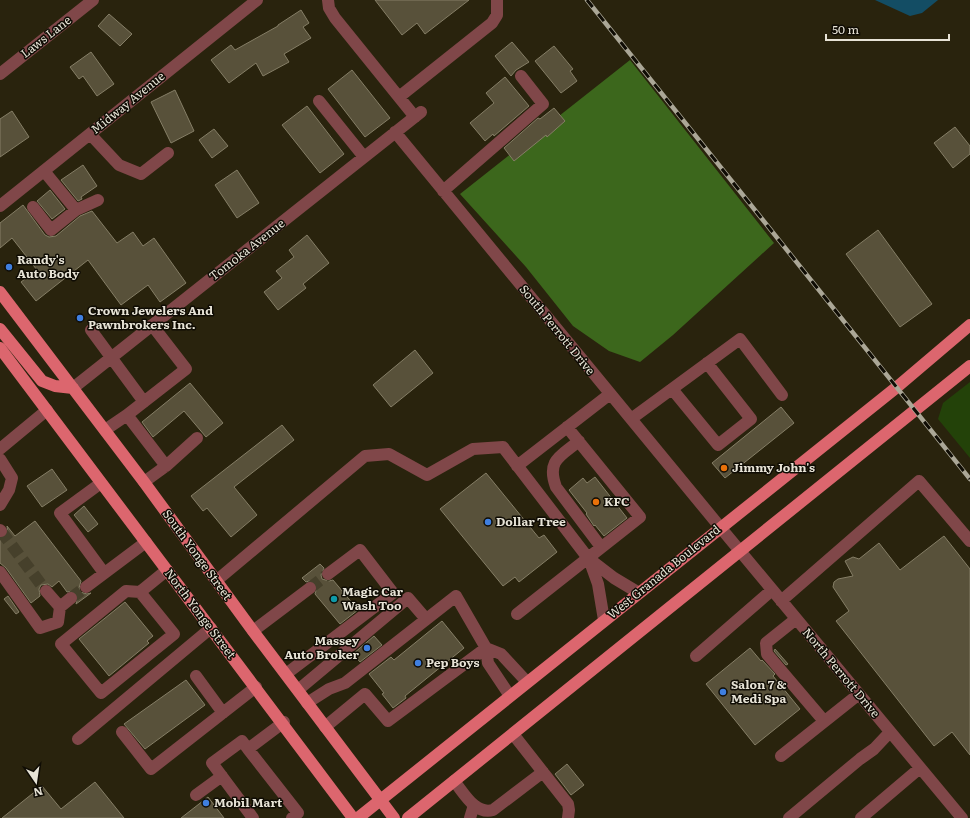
<svg xmlns="http://www.w3.org/2000/svg" width="970" height="818" viewBox="0 0 970 818" font-family="Literata,serif">
<style>
.green{fill:#234209}
.forest{fill:#3c671c}
.water{fill:#134d64}
.building{fill:#58513a;stroke:#857e66}
.lines{fill:none;stroke-linecap:round;stroke-linejoin:round}
.minor-tunnel{stroke:#46402b;stroke-width:12;stroke-dasharray:12 6;stroke-linecap:butt}
.minor{stroke:#804749;stroke-width:12}
.major{stroke:#dc666e;stroke-width:12}
.rail-casing{stroke:#aba797;stroke-width:4.5}
.rail{stroke:#0f0c04;stroke-width:3;stroke-dasharray:9;stroke-linecap:butt}
.shop-dot{fill:#3f7fe0;stroke:#0f0c04;stroke-width:1.5}
.food-dot{fill:#e8710a;stroke:#0f0c04;stroke-width:1.5}
.culture-dot{fill:#0f9aa8;stroke:#0f0c04;stroke-width:1.5}
.labels{text-anchor:middle;stroke-width:3;stroke-linejoin:round;paint-order:stroke}
.street-label{font-size:12px;fill:#e7e3d6;stroke:#0f0c04}
.poi-label{font-size:12px;font-weight:bold;fill:#e7e3d6;stroke:#0f0c04;text-anchor:start}
</style>
<rect width="100%" height="100%" fill="#29230d"/>
<path class="green" d="M970,382V458L938,419L943,403Z"/>
<path class="forest" d="M630,60L774,243L673,335L640,362L609,351L573,326L526,267L460,194Z"/>
<path class="water" d="M875,0H938L922,13L910,16Z"/>
<path class="building" d="M375,0H469L425,34L417,23L402,35Z
M301,10L309,23L303,27L311,38L284,54L289,62L263,76L256,63L229,83L211,60L231,45L235,50L278,26V25Z
M109,14L132,34L120,46L98,26Z
M512,42L529,62L516,70L511,76L495,56Z
M554,46L573,69L570,71L577,81L561,93L535,61Z
M91,52L114,84L97,96L83,76L79,79L70,67Z
M352,70L390,118L365,137L328,89Z
M505,77L529,106L494,136L493,134L485,141L470,123L494,103L486,93Z
M175,90L194,131L171,143L151,102Z
M307,106L344,154L320,173L282,125Z
M554,108L565,121L547,137L546,135L514,161L504,148L538,118L540,119Z
M12,111L29,137L0,157V119Z
M955,127L970,146V154L953,168L934,143Z
M214,129L228,146L212,158L199,140Z
M83,165L97,186L81,197L82,199L78,201L61,180Z
M237,170L259,203L237,218L215,185Z
M50,190L65,209L52,219L37,201Z
M23,205L45,235L49,237L56,236L80,216L92,211L117,243L133,232L143,246L154,238L186,283L160,302L148,285L121,305L88,260L36,301L21,282L37,270L12,238L0,248V223Z
M878,230L932,304L900,327L846,254Z
M307,235L329,263L303,284L306,288L278,310L264,292L282,278L276,271L294,257L289,250Z
M415,350L433,373L391,407L373,385Z
M190,383L223,423L206,437L184,411L153,437L142,422Z
M781,407L794,423L725,478L712,463Z
M282,425L294,440L234,487L257,515L231,537L207,508L203,511L191,496Z
M52,469L67,490L42,507L27,486Z
M486,473L539,538L544,535L557,552L519,582L515,577L503,586L440,509Z
M595,477L627,518L604,536L595,525L594,526L586,514L587,513L569,490L583,478L587,483Z
M84,506L98,524L88,532L74,515Z
M35,521L81,581L79,588L80,592L87,594L91,593L76,604L78,597L77,594L73,591L67,592L59,581L52,587L48,584L41,585L39,589L40,596L31,603L6,568L0,563V538L6,537L8,533L7,526L15,536Z
M944,536L970,569V755L952,732L934,746L836,621L849,611L833,587L834,582L838,579L853,576L845,561L853,557L859,559L879,543L900,570Z
M320,564L324,568L321,575L322,579L329,581L333,580L358,610L340,624L315,594L317,587L316,583L309,581L306,582L302,578Z
M8,596L19,612L16,614L4,599Z
M125,602L153,636L147,641L149,643L109,676L79,639Z
M442,621L464,648L405,696L406,698L393,708L382,694L384,693L369,674L391,657L394,660Z
M374,636L382,645L360,662L353,654Z
M750,648L761,661L762,660L775,674L773,676L800,709L755,745L706,684Z
M775,649L788,664L786,665L774,651Z
M186,680L205,705L145,749L124,724Z
M567,764L584,785L571,795L555,774Z
M95,782L124,818H2L42,786L61,809Z
M208,797L224,818H181Z"/>
<g class="lines">
<path class="minor-tunnel" d="M1,531L46,591
M310,588L328,574
M71,598L86,587"/>
<path class="minor" d="M328,0L329,8L335,18L415,117
M0,74L93,0
M399,97L492,23L497,15V0
M319,101L364,157
M395,132L720,527L962,818
M90,134L119,165L141,174L168,153
M44,171L76,210
M443,191L543,104L521,76
M0,206L257,0
M33,207L51,230L76,210L98,200
M91,330L144,402
M73,388L421,112
M672,389L718,445L751,419L707,363
M631,419L740,339L782,395
M105,430L127,415
M579,441C561,456 546,460 556,487L601,547
M0,449L47,410
M0,459L12,478L9,490L0,505
M166,466L197,438
M517,466L610,394
M144,482L166,466L127,415L186,369L152,325
M101,483L60,513L104,573
M0,530L1,531
M589,559L598,584L604,620
M0,572L40,628L58,622L60,607L71,598
M216,581L365,456L389,454L427,475L473,449L503,447L588,558L614,578L639,593
M86,587L146,542
M46,591L60,607
M140,592L126,591L61,644L101,693L174,634L140,592L167,570
M781,601L919,481L970,541
M517,614L640,517L567,427
M796,619L766,643L767,654L824,721
M253,631L310,588
M696,656L772,590
M286,674L393,593L360,550L328,574
M196,676L223,713
M298,690L408,598L426,619
M307,703L329,689L345,683L456,596L486,648L501,654L527,682
M284,722L248,749L298,813L292,818
M325,727L365,694L388,721L486,648L488,663L510,696
M122,732L151,769L256,687
M513,734L568,804L569,810L568,818
M78,739L211,628
M248,749L242,741L212,763L253,818
M781,756L859,694
M454,781C464,793 475,815 493,810L543,772
M196,795L222,776
M470,818L474,805
M789,818L860,759L874,749L890,732
M861,818L920,768"/>
<path class="major" d="M0,292L144,482L253,631L394,818
M0,329L42,381L55,386L73,388
M0,348L353,818
M358,818L897,387L970,325
M408,818L970,366"/>
<g class="rail-casing">
<path id="rail" d="M587,0L970,479"/>
</g>
<use href="#rail" class="rail"/>
</g>
<g class="shop-dot">
<circle cx="9" cy="267" r="4"/>
<circle cx="80" cy="318" r="4"/>
<circle cx="488" cy="522" r="4"/>
<circle cx="367" cy="648" r="4"/>
<circle cx="418" cy="663" r="4"/>
<circle cx="723" cy="692" r="4"/>
<circle cx="206" cy="803" r="4"/>
</g>
<g class="food-dot">
<circle cx="724" cy="468" r="4"/>
<circle cx="596" cy="502" r="4"/>
</g>
<circle class="culture-dot" cx="334" cy="599" r="4"/>
<g class="labels">
<g class="street-label">
<text transform="translate(46 37) rotate(-38)" y="4">Laws Lane</text>
<text transform="translate(128 103) rotate(-39)" y="4">Midway Avenue</text>
<text transform="translate(247 250) rotate(-38)" y="4">Tomoka Avenue</text>
<text transform="translate(557 330) rotate(51)" y="4">South Perrott Drive</text>
<text transform="translate(197 555) rotate(54)" y="4">South Yonge Street</text>
<text transform="translate(664 572) rotate(-39)" y="4">West Granada Boulevard</text>
<text transform="translate(200 614) rotate(53)" y="4">North Yonge Street</text>
<text transform="translate(841 673) rotate(50)" y="4">North Perrott Drive</text>
</g>
<g class="poi-label">
<text x="17" y="264">Randy's<tspan x="17" dy="14">Auto Body</tspan></text>
<text x="88" y="315">Crown Jewelers And<tspan x="88" dy="14">Pawnbrokers Inc.</tspan></text>
<text x="732" y="472">Jimmy John's</text>
<text x="604" y="506">KFC</text>
<text x="496" y="526">Dollar Tree</text>
<text x="342" y="596">Magic Car<tspan x="342" dy="14">Wash Too</tspan></text>
<text x="359" y="645" text-anchor="end">Massey<tspan x="359" dy="14">Auto Broker</tspan></text>
<text x="426" y="667">Pep Boys</text>
<text x="731" y="689">Salon 7 &amp;<tspan x="731" dy="14">Medi Spa</tspan></text>
<text x="214" y="807">Mobil Mart</text>
</g>
</g>
<g transform="translate(36 782) rotate(167)" stroke="#0f0c04" stroke-width="3" paint-order="stroke">
<path d="M0-3L7 15L0 10L-7 15Z" fill="#e7e3d6"/>
<text y="-6" font-size="11" font-weight="bold" text-anchor="middle" fill="#e7e3d6">N</text>
</g>
<path d="M826 34v6h123v-6" fill="none" stroke="#e7e3d6" stroke-width="2"/>
<text x="832" y="34" font-size="12" fill="#e7e3d6" stroke="#0f0c04" stroke-width="3" paint-order="stroke">50 m</text>
</svg>
